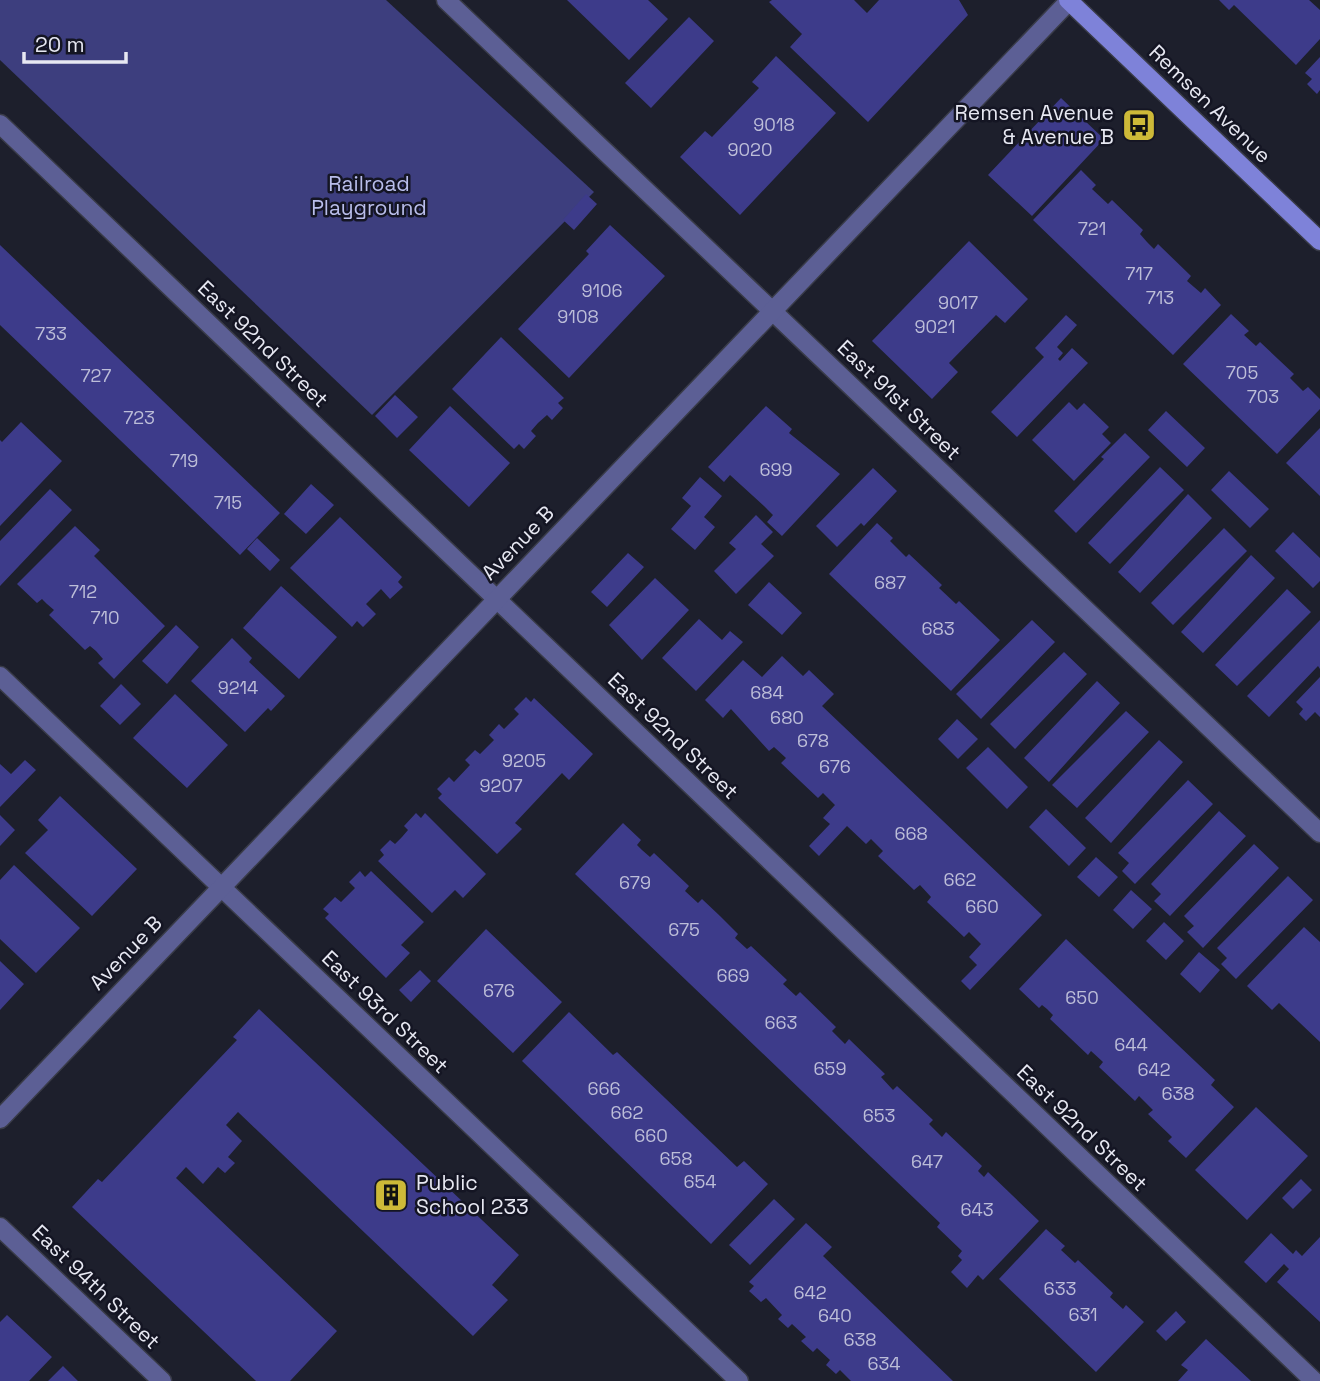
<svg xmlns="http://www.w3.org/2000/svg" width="1320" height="1381" viewBox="0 0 1320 1381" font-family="'Space Grotesk',sans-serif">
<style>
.green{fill:#3d3e7e}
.building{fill:#3d3b8a}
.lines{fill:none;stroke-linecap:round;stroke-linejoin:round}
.minor-casing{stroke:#393b48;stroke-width:21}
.tertiary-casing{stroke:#393b48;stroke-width:21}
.secondary-casing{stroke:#393b48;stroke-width:21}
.minor{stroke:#5c5f95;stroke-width:18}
.tertiary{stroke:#5c5f95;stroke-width:18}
.secondary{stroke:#7e82d9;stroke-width:18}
.labels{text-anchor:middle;stroke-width:5;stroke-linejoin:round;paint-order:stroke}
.number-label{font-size:18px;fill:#bcbdd8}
.street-label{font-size:21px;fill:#e7e8f2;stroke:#141523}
.poi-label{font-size:21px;fill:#e7e8f2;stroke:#141523;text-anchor:end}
.park-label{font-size:21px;fill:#b9beeb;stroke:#141523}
</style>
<rect width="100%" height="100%" fill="#1d1f2c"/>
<path class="green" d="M0,0H386L594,192L372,415L0,60Z"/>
<path class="building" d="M567,0H648L668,19L629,60Z
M772,0H854L867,13L879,0H959L968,15L868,122L790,47L802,34L769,2Z
M1219,0H1309L1320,10V39L1296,65L1234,5L1229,10Z
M689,17L714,41L651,108L625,83Z
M776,56L836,113L740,215L680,157L705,131L712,137L736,112L759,88L752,82Z
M1320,57V90L1317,94L1307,84L1312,79L1305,73Z
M1061,98L1104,139L1032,216L988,175Z
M1081,170L1096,185L1092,189L1108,204L1112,200L1143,230L1140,234L1147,242L1154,249L1158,244L1191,276L1187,281L1201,293L1205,288L1221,305L1173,355L1033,220Z
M586,194L597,204L574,230L563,220Z
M610,225L665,276L569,378L518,329L589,254L586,251Z
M969,241L1028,299L1005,323L996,315L949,363L958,372L932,399L872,341Z
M0,245L280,513L240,555L0,325Z
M1231,314L1249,331L1244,335L1256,346L1260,342L1294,374L1290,378L1303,391L1308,387L1320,399V409L1277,454L1183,364Z
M1066,315L1077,325L1057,347L1063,353L1058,359L1060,361L1072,348L1088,363L1017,437L991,412L1044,357L1035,348Z
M501,337L564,398L558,403L563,408L552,420L547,415L538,423L531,431L536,436L524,449L519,444L514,449L452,389Z
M395,395L418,417L397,438L375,416Z
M1069,402L1077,410L1084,403L1109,427L1102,434L1111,443L1074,481L1032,440Z
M450,406L510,463L469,507L409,450Z
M766,406L792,429L789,433L840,474L782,536L767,522L773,515L764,506L730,475L724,482L708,467Z
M1166,411L1205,448L1187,467L1148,430Z
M21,422L62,461L0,526V440L2,442Z
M1320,428V496L1286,463Z
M1125,433L1150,457L1076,533L1054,511L1104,459L1101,457Z
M1160,467L1184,490L1110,564L1088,543Z
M873,468L897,491L864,526L861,523L837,547L816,526Z
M1229,471L1269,509L1250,528L1211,490Z
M700,477L722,496L704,517L715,527L695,550L671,529L691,506L682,498Z
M311,484L334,505L306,534L284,514Z
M50,489L72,510L0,586V541Z
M1188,494L1212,518L1140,593L1118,572Z
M756,515L773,532L761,544L774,556L736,594L714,571L736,549L729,543Z
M340,517L402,577L398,582L403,587L390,599L381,589L366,604L376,614L363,627L357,621L352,627L290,568Z
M877,523L893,538L890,541L906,557L909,554L942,585L939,588L956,604L959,601L1000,640L951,691L829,574Z
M75,526L100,550L94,556L165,626L114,679L98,663L103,659L96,651L90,646L85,650L49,615L54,610L47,604L42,599L37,603L17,584Z
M1224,528L1247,551L1173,625L1151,603Z
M1293,532L1320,558V581L1313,588L1275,551Z
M257,538L280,560L270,571L247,549Z
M628,553L644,567L607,607L591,592Z
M1251,555L1275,578L1203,653L1181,632Z
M655,578L689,610L642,660L609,625Z
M769,582L802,613L782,635L748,605Z
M281,586L337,637L299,679L243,628Z
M1287,589L1311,612L1237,686L1215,665Z
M699,619L722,640L730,631L743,642L696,691L662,658Z
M1032,620L1055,642L981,719L956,694Z
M1320,620V669L1318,666L1269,717L1247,696Z
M176,625L199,647L167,684L142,661Z
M232,638L252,658L249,662L285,696L271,711L268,708L245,732L191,681Z
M1064,652L1087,674L1015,749L990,724Z
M782,656L803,676L809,670L834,694L822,706L1042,915L970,990L961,981L977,965L969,957L981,944L969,932L964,937L927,902L931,897L920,885L914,890L878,856L883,851L871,839L866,844L847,826L819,856L809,846L830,824L823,818L835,805L823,793L818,798L781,763L786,758L774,747L769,751L731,709L723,718L705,700L743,660L762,677Z
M1320,677V717L1315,712L1306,721L1299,714L1303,709L1296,702Z
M1097,681L1120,703L1049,782L1024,758Z
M121,684L141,704L120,725L100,706Z
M175,694L228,745L187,788L133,738Z
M526,697L531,702L534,698L593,754L569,780L562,773L515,823L522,829L497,854L438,798L442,794L437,789L449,777L454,782L470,765L465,760L475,750L480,754L494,740L489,735L499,724L504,729L519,714L514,709Z
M1126,711L1149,732L1077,808L1052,785Z
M957,719L978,739L958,759L938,739Z
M1159,740L1183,762L1111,843L1085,818Z
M988,747L1028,787L1007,809L966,768Z
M25,760L36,770L0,807V764L11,774Z
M1188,780L1213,804L1135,884L1122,871L1129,863L1118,853Z
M60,796L137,869L92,916L25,853L48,830L38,820Z
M1046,809L1086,848L1069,866L1029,827Z
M1219,811L1246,836L1170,916L1154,901L1161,894L1151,884Z
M416,813L421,818L425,813L486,874L463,898L455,890L432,913L378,861L384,855L380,850L390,840L395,844L402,837L408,830L404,826Z
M0,815L15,830L0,846Z
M623,823L641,840L637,845L642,850L650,857L654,853L689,886L685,891L698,903L702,899L720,916L738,934L735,938L747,949L751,946L768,962L787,980L783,984L796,996L800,992L836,1027L832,1031L845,1044L849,1039L885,1074L881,1077L893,1090L897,1086L933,1120L929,1124L942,1137L946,1132L982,1166L978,1171L984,1177L988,1172L1039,1221L983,1280L978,1275L967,1288L951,1272L962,1260L958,1256L962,1251L937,1227L940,1223L575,874Z
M1254,844L1279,868L1203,948L1187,932L1194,926L1184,916Z
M1096,857L1118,877L1099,897L1077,877Z
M14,865L80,928L36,973L0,939V880Z
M360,871L365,877L371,871L424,922L401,945L410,953L386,978L325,918L329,914L323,909L335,897L341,902L355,888L349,882Z
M1288,876L1313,900L1236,979L1221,964L1227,958L1217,948Z
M1131,890L1152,909L1133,929L1113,910Z
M1164,922L1184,941L1166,960L1146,941Z
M1304,927L1320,942V1042L1279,1003L1272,1010L1247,986Z
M486,929L562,1002L513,1053L437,981Z
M1066,939L1215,1080L1211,1085L1234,1107L1186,1158L1168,1141L1172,1137L1148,1114L1153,1110L1139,1096L1135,1101L1099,1067L1103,1062L1091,1051L1088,1055L1050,1019L1053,1015L1047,1009L1042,1005L1039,1008L1019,989Z
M1199,952L1220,970L1200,993L1180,974Z
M0,961L24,984L0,1010Z
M420,970L431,981L411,1002L399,990Z
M259,1009L519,1255L492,1285L508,1300L473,1336L238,1112L226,1125L242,1141L228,1157L235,1163L225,1173L218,1167L203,1184L186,1167L176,1178L337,1331L290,1381H256L72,1207L98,1179L102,1182L237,1040L233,1037Z
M569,1012L613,1055L617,1052L737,1167L744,1161L768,1184L711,1244L522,1061Z
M1256,1107L1308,1156L1247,1220L1195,1170Z
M1301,1179L1312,1190L1293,1209L1282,1198Z
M774,1199L795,1219L750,1265L729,1245Z
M806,1223L832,1247L823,1256L953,1381H851L840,1370L836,1374L826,1365L830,1360L817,1348L813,1352L801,1341L806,1337L792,1324L788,1328L778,1319L782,1315L766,1298L761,1302L749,1291L754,1286L749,1282Z
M1046,1229L1065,1246L1061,1250L1075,1263L1078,1260L1113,1293L1110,1297L1123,1309L1126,1305L1144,1322L1096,1372L999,1279Z
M1271,1233L1293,1254L1296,1250L1302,1256L1320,1237V1322L1277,1282L1289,1269L1284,1264L1266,1283L1244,1262Z
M1176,1311L1186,1322L1166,1341L1156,1331Z
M7,1315L52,1357L29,1381H0V1322Z
M1206,1339L1251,1381H1178L1188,1370L1181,1365Z
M63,1366L78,1381H48Z"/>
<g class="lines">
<g class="minor-casing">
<path id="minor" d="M446,0L1320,833
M0,124L1314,1381
M0,676L739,1381
M0,1227L162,1381"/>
</g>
<g class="tertiary-casing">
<path id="tertiary" d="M0,1119L1070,0"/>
</g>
<g class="secondary-casing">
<path id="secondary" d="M1068,0L1320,241"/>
</g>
<use href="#minor" class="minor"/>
<use href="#tertiary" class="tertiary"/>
<use href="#secondary" class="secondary"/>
</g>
<defs>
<g id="bus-square" transform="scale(1.75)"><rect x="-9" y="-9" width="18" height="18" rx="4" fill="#cdb938" stroke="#141523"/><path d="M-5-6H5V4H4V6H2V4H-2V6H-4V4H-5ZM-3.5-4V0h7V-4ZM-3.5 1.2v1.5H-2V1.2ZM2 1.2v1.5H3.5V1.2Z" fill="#111"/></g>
<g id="building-square" transform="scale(1.75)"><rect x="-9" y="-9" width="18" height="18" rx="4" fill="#cdb938" stroke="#141523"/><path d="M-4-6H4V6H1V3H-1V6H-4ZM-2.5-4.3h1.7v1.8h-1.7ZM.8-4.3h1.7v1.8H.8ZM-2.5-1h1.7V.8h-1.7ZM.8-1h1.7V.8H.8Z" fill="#111"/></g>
</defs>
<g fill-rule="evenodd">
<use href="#bus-square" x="1139" y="125"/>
<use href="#building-square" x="391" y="1195"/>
</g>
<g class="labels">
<g class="number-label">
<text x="774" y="131">9018</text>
<text x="750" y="156">9020</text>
<text x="1092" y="235">721</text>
<text x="1139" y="280">717</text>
<text x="602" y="297">9106</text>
<text x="1160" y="304">713</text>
<text x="958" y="309">9017</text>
<text x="578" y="323">9108</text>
<text x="935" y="333">9021</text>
<text x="51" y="340">733</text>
<text x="1242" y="379">705</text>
<text x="96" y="382">727</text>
<text x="1263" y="403">703</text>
<text x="139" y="424">723</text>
<text x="184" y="467">719</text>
<text x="776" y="476">699</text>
<text x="228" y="509">715</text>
<text x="890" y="589">687</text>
<text x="83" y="598">712</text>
<text x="105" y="624">710</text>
<text x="938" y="635">683</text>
<text x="238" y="694">9214</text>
<text x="767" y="699">684</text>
<text x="787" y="724">680</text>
<text x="813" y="747">678</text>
<text x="524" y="767">9205</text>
<text x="835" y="773">676</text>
<text x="501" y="792">9207</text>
<text x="911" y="840">668</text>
<text x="960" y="886">662</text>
<text x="635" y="889">679</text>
<text x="982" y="913">660</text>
<text x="684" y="936">675</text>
<text x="733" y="982">669</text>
<text x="499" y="997">676</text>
<text x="1082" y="1004">650</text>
<text x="781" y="1029">663</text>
<text x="1131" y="1051">644</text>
<text x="830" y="1075">659</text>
<text x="1154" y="1076">642</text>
<text x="604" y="1095">666</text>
<text x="1178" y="1100">638</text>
<text x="627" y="1119">662</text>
<text x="879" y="1122">653</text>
<text x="651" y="1142">660</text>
<text x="676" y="1165">658</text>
<text x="927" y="1168">647</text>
<text x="700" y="1188">654</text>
<text x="977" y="1216">643</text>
<text x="1060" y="1295">633</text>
<text x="810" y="1299">642</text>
<text x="1083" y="1321">631</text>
<text x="835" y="1322">640</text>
<text x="860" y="1346">638</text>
<text x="884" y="1370">634</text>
</g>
<g class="street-label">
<text transform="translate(1210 104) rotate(44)" y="7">Remsen Avenue</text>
<text transform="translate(263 344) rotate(44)" y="7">East 92nd Street</text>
<text transform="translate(899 400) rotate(44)" y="7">East 91st Street</text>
<text transform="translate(518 543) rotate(-46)" y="7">Avenue B</text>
<text transform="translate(673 736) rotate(44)" y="7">East 92nd Street</text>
<text transform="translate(126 953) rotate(-46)" y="7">Avenue B</text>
<text transform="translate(385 1012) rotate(44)" y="7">East 93rd Street</text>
<text transform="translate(1082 1128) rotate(44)" y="7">East 92nd Street</text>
<text transform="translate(96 1287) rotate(44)" y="7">East 94th Street</text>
</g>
<g class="poi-label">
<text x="1114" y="120">Remsen Avenue<tspan x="1114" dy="24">&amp; Avenue B</tspan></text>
<text x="416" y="1190" text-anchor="start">Public<tspan x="416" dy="24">School 233</tspan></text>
</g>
<g class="park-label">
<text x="369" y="191">Railroad<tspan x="369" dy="24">Playground</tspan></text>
</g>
</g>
<path d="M24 52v10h102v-10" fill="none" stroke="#e7e8f2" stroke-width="3.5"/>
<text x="35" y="52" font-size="21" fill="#e7e8f2" stroke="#141523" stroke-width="5" paint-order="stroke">20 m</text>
</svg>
